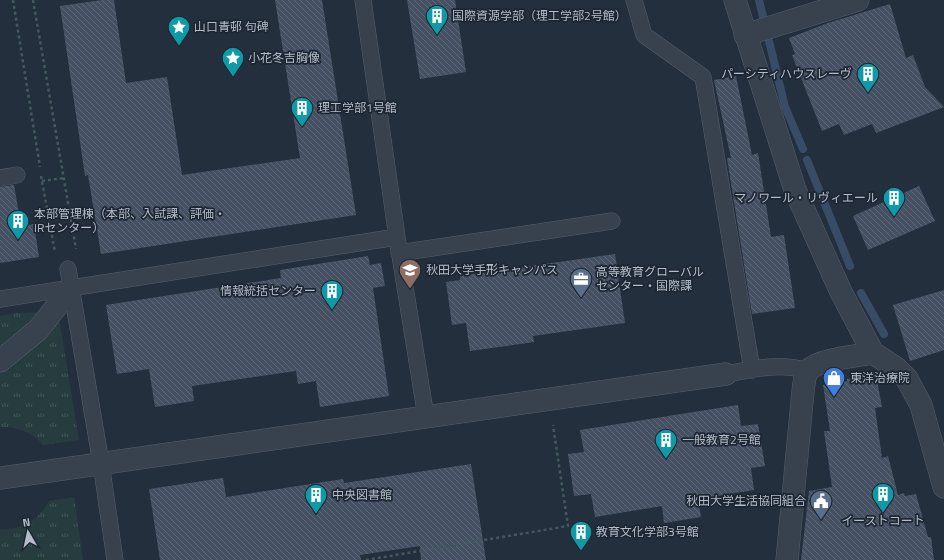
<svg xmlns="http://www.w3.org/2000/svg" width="944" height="560" viewBox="0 0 944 560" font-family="'Titillium Web','Noto Sans JP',sans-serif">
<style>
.grass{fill:url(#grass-tufts)}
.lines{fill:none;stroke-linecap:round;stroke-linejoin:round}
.stream{stroke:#394c67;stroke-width:8}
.building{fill:url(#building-back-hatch)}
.lane-casing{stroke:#565f6c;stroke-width:17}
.street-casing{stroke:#565f6c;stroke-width:23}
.path{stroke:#44595c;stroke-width:2.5;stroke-dasharray:3 3;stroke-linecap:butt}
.lane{stroke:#38414e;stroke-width:16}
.street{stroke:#38414e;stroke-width:22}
.labels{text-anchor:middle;stroke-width:3.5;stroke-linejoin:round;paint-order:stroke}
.poi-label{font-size:12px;fill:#b4bcc9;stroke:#1d2633;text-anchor:start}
</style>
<defs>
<pattern id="grass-tufts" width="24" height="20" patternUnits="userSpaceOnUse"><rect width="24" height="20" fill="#263c3f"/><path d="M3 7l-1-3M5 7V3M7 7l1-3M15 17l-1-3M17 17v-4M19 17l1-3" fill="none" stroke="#435659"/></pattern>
<pattern id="building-back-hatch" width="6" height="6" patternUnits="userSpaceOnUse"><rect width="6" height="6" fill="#455162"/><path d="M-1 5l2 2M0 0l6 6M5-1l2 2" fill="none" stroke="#5d6877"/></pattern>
</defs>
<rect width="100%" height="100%" fill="#242f3e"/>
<path class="grass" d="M58,312L79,440L43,445C33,432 16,426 0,427V316L16,313Z
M74,497L83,560H0V529C19,532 41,518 49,501Z"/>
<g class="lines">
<path class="stream" d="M759,0L785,107L803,149
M807,160L850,266
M861,293L884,334"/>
</g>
<path class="building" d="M102,0H114L126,83L167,77L182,175L300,158L275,0H322L356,215L101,254L88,175L85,176L60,6Z
M407,0H455L466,72L420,79Z
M890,4L906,58L913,55L925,87L944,107L876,133L872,124L844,135L839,124L822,131L792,55L795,54L789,38L828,23Z
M736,76L752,155L758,153L771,237L784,235L795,308L752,314L727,158H731L714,80Z
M14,185L21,226L34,224L39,257L0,263V187Z
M919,186L935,221L868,250L853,216Z
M615,254L625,323L533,336L534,342L470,351L466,323L452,325L446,282L460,280V276Z
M368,256L370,265L381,263L385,286L373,288L389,396L320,407L316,381L298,384L296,371L192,386L194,401L155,407L149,369L117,374L106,305L281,278L280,270Z
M944,290V350L910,361L893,305Z
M876,375L882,407L875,408L882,458L888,456L898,495L904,493L905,496L916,494L928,537H931L934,560H801L809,491L832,487L824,431H830L823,385L847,381V379Z
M738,405L741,426L758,424L765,466L751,468L754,490L698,499L701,517L664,523L662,506L595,517L591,494L574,496L568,454L584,452L580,430Z
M471,464L486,560H421L420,546L360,555L361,560H160L149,489L223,478L226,497L343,479L344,483Z"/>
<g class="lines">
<g class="lane-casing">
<path id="lane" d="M363,0L397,237L426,417
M634,0L644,35L703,77L752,370
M0,178L17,175
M399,253L612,221
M68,269L101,463L115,560
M0,299L397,237
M726,374C753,369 782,362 808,371"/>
</g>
<g class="street-casing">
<path id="street" d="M735,0L795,190L841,292L873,353L896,368L907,379L921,405L944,487
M745,35L858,0
M0,361L38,330L71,288
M0,478L726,374
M787,560L803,391C804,385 804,375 809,370C818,359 858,356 873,353"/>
</g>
<path class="path" d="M13,0L40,167
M33,0L76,249
M41,176L55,252
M42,181L65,178
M366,560L568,526L553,425"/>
<use href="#lane" class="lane"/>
<use href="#street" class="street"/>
</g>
<defs>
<g id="building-pin" transform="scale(1.15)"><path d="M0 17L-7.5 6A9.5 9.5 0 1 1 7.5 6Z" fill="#0f9aa8" stroke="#1d2633"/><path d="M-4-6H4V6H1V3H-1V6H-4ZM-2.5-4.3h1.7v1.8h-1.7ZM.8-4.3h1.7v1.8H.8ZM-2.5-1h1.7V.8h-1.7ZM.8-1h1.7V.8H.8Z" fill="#fff"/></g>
<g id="sight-pin" transform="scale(1.15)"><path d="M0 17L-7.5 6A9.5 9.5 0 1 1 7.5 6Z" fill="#0f9aa8" stroke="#1d2633"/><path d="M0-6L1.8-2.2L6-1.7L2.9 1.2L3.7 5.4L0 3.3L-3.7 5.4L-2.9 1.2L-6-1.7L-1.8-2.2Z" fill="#fff"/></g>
<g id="university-pin" transform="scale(1.15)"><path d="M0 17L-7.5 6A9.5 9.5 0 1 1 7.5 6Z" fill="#8d6e63" stroke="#1d2633"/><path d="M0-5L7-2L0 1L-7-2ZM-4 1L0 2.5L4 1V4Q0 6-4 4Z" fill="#fff"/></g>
<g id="office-pin" transform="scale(1.15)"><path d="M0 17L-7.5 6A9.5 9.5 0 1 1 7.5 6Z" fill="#5c6f8a" stroke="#1d2633"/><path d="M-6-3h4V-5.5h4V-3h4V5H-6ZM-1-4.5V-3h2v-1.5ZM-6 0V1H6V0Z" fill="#fff"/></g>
<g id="shop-pin" transform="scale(1.15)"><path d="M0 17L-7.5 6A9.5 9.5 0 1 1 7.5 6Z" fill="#3f7fe0" stroke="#1d2633"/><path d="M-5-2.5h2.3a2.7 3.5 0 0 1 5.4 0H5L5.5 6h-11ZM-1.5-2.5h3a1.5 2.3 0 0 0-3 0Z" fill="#fff"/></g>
<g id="civic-pin" transform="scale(1.15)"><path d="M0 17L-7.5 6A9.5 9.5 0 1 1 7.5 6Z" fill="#5c6f8a" stroke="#1d2633"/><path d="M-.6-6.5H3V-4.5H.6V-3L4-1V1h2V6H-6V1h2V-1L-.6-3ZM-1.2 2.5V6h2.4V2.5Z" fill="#fff"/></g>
</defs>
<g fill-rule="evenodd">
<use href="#building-pin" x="437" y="16"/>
<use href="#sight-pin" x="179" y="27"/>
<use href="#sight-pin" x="233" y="58"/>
<use href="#building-pin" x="868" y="74"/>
<use href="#building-pin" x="302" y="108"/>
<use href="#building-pin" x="894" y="198"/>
<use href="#building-pin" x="18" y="221"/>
<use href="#university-pin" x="410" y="270"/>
<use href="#office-pin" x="581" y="279"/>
<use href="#building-pin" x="332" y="291"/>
<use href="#shop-pin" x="834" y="378"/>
<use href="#building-pin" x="666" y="440"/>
<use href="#building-pin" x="883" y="494"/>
<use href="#building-pin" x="316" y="495"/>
<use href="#civic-pin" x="821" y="501"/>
<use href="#building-pin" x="581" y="532"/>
</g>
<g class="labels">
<g class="poi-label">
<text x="452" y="20">国際資源学部（理工学部2号館）</text>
<text x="194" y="31">山口青邨 句碑</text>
<text x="248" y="62">小花冬吉胸像</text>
<text x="852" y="78" text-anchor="end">パーシティハウスレーヴ</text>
<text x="318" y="112">理工学部1号館</text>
<text x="878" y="202" text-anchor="end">マノワール・リヴィエール</text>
<text x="34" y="218">本部管理棟（本部、入試課、評価・<tspan x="34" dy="14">IRセンター）</tspan></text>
<text x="426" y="274">秋田大学手形キャンパス</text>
<text x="596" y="276">高等教育グローバル<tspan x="596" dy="14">センター・国際課</tspan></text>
<text x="316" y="295" text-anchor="end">情報統括センター</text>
<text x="850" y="382">東洋治療院</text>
<text x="682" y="444">一般教育2号館</text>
<text x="332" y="499">中央図書館</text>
<text x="806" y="505" text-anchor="end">秋田大学生活協同組合</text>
<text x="883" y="525" text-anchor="middle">イーストコート</text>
<text x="596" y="536">教育文化学部3号館</text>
</g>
</g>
<g transform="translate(28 532) rotate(351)" stroke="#1d2633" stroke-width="3" paint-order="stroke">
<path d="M0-3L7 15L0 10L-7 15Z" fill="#b4bcc9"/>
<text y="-6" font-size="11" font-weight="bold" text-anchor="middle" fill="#b4bcc9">N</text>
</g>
</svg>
